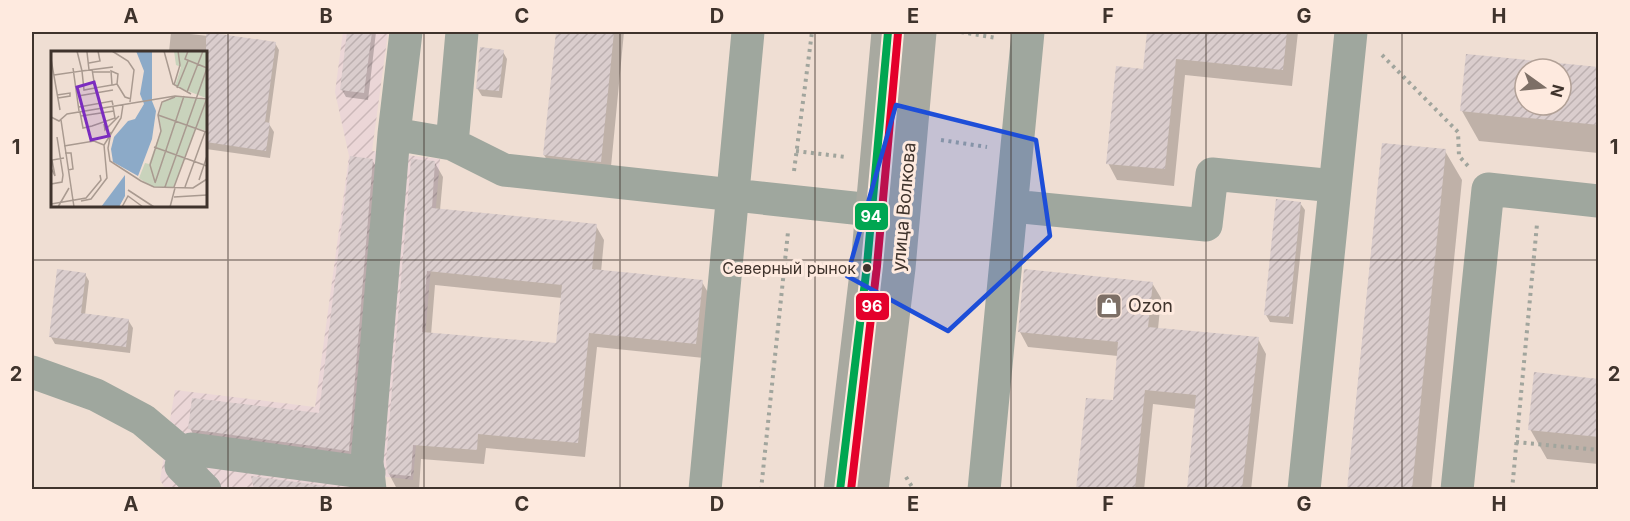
<svg xmlns="http://www.w3.org/2000/svg" width="1630" height="521" viewBox="0 0 1630 521" font-family="Inter,sans-serif">
<style>
.industrial{fill:url(#industrial-furrows)}
.shadow{fill:#0003;fill-rule:evenodd}
.building{fill:url(#building-hatch);fill-rule:evenodd}
.lines{fill:none;stroke-linecap:round;stroke-linejoin:round}
.path{stroke:#a1a59d;stroke-width:4;stroke-dasharray:3 4.5;stroke-linecap:butt}
.minor{stroke:#9fa79e;stroke-width:33}
.major{stroke:#a8a9a0;stroke-width:33}
.bus-1-casing{stroke:#feeadf;stroke-width:12}
.bus-2-casing{stroke:#feeadf;stroke-width:12}
.bus-1{stroke:#00a651;stroke-width:8}
.bus-2{stroke:#e4002b;stroke-width:8}
.marked{fill:#1d4ed8;fill-opacity:0.2;stroke:#1d4ed8;stroke-width:4.5;stroke-linejoin:round}
.grid{fill:none;stroke:#3f332c;stroke-width:1.5;stroke-opacity:0.55}
.bus-dot{fill:#3f332c;stroke:#feeadf;stroke-width:2}
.labels{text-anchor:middle;stroke-width:6;stroke-linejoin:round;paint-order:stroke}
.bus-label{font-size:16px;fill:#3f332c;stroke:#feeadf;text-anchor:end}
.street-label{font-size:18px;fill:#3f332c;stroke:#feeadf}
.poi-label{font-size:18px;fill:#3f332c;stroke:#feeadf;text-anchor:start}
.inset-road{fill:none;stroke:#a99a90;stroke-width:1.5}
.view{fill:#7b2cbf;fill-opacity:0.15;stroke:#7b2cbf;stroke-width:3}
.inset-edge{fill:none;stroke:#3f332c;stroke-width:3}
.line-badge{stroke:#feeadf;stroke-width:2}
.badge-label{font-size:16px;text-anchor:middle;font-weight:bold;fill:#fff}
.neatline{fill:none;stroke:#3f332c;stroke-width:2}
.grid-label{font-size:20px;text-anchor:middle;font-weight:bold;fill:#3f332c}
</style>
<defs>
<pattern id="industrial-furrows" width="10" height="10" patternUnits="userSpaceOnUse" patternTransform="scale(1.5)"><rect width="10" height="10" fill="#ebd6d7"/><path d="M-1 1l2-2M0 10L10 0M9 11l2-2" fill="none" stroke="#cbb8b9"/></pattern>
<pattern id="building-hatch" width="6" height="6" patternUnits="userSpaceOnUse" patternTransform="scale(1.5)"><rect width="6" height="6" fill="#dacdcd"/><path d="M-1 1l2-2M0 6l6-6M5 7l2-2" fill="none" stroke="#bcb0b0"/></pattern>
</defs>
<rect width="100%" height="100%" fill="#efded3"/>
<path class="industrial" d="M343,32H388L372,151L440,159L413,480L379,476L364,490H166L160,480L175,390L315,407L349,156L335,92Z"/>
<path class="shadow" d="M171,32L275,43L279,50L269,124L274,132L270,158L206,149V52H169Z
M349,32H376L368,100L346,97L342,90Z
M557,32H624L610,177L554,171L544,155Z
M1148,32H1298L1292,86L1185,75L1174,186L1117,180L1108,163L1144,71Z
M503,52L507,59L502,98L482,96L477,88Z
M1467,55L1598,68V153L1479,141L1462,111ZM1525,69H1561V105H1525Z
M1383,145L1445,151L1462,180L1431,490H1348Z
M372,160L377,168L353,458L194,436L190,428L320,415Z
M435,163L443,177L440,210L596,226L604,240L601,272L702,282L710,296L704,358L597,347L585,457L486,448L484,464L421,459L419,490L397,489L389,474ZM435,285L562,298L558,345L431,335Z
M1300,203L1305,210L1293,324L1270,322L1266,315Z
M85,274L89,281L85,315L128,320L133,328L130,353L55,344L51,337Z
M1152,283L1161,298L1158,329L1258,339L1266,354L1251,490H1188L1196,409L1153,404L1144,490H1078L1087,399L1114,402L1118,356L1028,347L1020,332Z
M1598,380V464L1547,459L1530,429Z
M253,478L340,489L256,490Z"/>
<path class="building" d="M206,32L276,42L265,122L270,123L266,151L206,142Z
M347,32H372L364,93L340,90Z
M556,32H614L601,162L543,155Z
M1147,32H1287L1283,70L1176,59L1165,169L1106,164L1116,66L1143,69Z
M480,47L504,50L499,91L476,89Z
M1466,54L1599,67V125L1460,111ZM1525,69H1561V105H1525Z
M1382,143L1446,149L1412,489H1347Z
M350,156L373,159L349,451L188,429L192,398L319,413Z
M411,159L435,161L432,208L597,224L592,269L703,280L696,344L589,333L578,443L478,434L477,450L413,445L411,476L388,474L386,462ZM427,271L562,285L556,343L422,332Z
M1276,199L1301,202L1289,317L1264,315Z
M57,269L86,273L81,313L129,319L126,347L49,337Z
M1024,269L1153,282L1148,327L1259,337L1242,489H1187L1196,395L1145,390L1135,489H1076L1086,398L1113,400L1118,342L1018,332Z
M1534,372L1599,379V437L1528,430Z
M251,476L341,488L340,489H254Z"/>
<g class="lines">
<path class="path" d="M961,32L997,38
M1382,55L1458,132L1459,156L1468,166
M941,140L987,147
M796,151L846,157
M794,171L812,32
M1516,442L1598,450
M906,477L914,490
M761,490L788,232
M1512,490L1537,224"/>
<path class="minor" d="M394,134L452,144L504,170L872,210
M452,144L462,32
M1012,206L1206,225L1212,174L1335,186
M32,372L96,395L143,420L187,457
M205,490L181,466L191,449L369,473
M370,490L367,462L394,134L406,32
M705,490L748,32
M984,490L1028,32
M1304,490L1351,32
M1457,490L1488,189L1598,201"/>
<path class="major" d="M840,490L867,265L888,32
M872,490L899,268L920,32"/>
<g class="bus-1-casing">
<path id="bus-1" d="M840,490L867,265L888,32"/>
</g>
<g class="bus-2-casing">
<path id="bus-2" d="M851,490L877,266L898,33"/>
</g>
<use href="#bus-1" class="bus-1"/>
<use href="#bus-2" class="bus-2"/>
</g>
<path class="marked" d="M896,105L1036,140L1050,236L948,331L847,276Z"/>
<path class="grid" d="M228,32V490M424,32V490M620,32V490M815,32V490M1011,32V490M1206,32V490M1402,32V490M32,260H1598"/>
<defs>
<g id="shop-square" transform="scale(1.35)"><rect x="-9" y="-9" width="18" height="18" rx="4" fill="#7d6f66" stroke="#feeadf"/><path d="M-5-2.5h2.3a2.7 3.5 0 0 1 5.4 0H5L5.5 6h-11ZM-1.5-2.5h3a1.5 2.3 0 0 0-3 0Z" fill="#fff"/></g>
</defs>
<g fill-rule="evenodd">
<use href="#shop-square" x="1109" y="306"/>
</g>
<circle class="bus-dot" cx="867" cy="268" r="5"/>
<g class="labels">
<g class="bus-label">
<text x="856" y="274">Северный рынок</text>
</g>
<g class="street-label">
<text transform="translate(904 207) rotate(-85)" y="6">улица Волкова</text>
</g>
<g class="poi-label">
<text x="1128" y="312">Ozon</text>
</g>
</g>
<g transform="translate(51 51)">
<rect width="156" height="156" fill="#efded3"/>
<path d="M123,0H156L155,47L124,35L130,16L125,14ZM126,45L156,49V80L145,77L123,136H101L88,127L94,112L98,113L110,79L108,64L112,50Z" fill="#c9d3bc"/>
<path d="M85,0H101V50L105,60L101,88L87,125L62,111L60,98L63,86L77,70L84,68L93,53L89,43L93,20ZM74,124V145L68,156H50Z" fill="#8caac8"/>
<path class="inset-road" d="M61,0L77,10L83,19L79,51M113,0L122,33L140,43M137,0L134,8L156,17M36,1L38,19M0,8L9,59M38,12L49,10L47,0M22,17L28,60M41,18L44,37L61,34H62L66,33L67,23L60,20L61,34M41,21H59M3,24L31,20L26,0M66,33L74,46L80,48M123,34L129,14L127,0M44,37L33,39L31,20L62,16M126,37L137,10M136,41L152,0M6,44L19,42V45L7,47M27,45L62,39M28,56L61,50L62,54M29,61L32,77L41,75L64,67L62,56M107,64L155,81M30,65L63,60M0,66L8,70L16,63L124,45L156,48M10,69L23,156M53,73L54,79L68,65M60,81L57,97L59,110L90,130L103,136L142,137L156,128M13,95L43,90L53,94M103,96L156,115M14,102H20L22,118L17,119M0,117L4,125L1,109L13,107M148,129L156,105M104,131L99,114L110,80L107,64L111,51L124,46M104,132L133,45M0,133L11,131L12,124L6,86M114,136L156,17M123,136L156,47M134,136L154,81M77,139L103,156M123,146L156,144M30,150L40,148L56,127L53,94L70,67L72,54M0,153L35,147L50,129L49,124M7,156L18,137M71,156L77,145L92,156M119,156L124,137"/>
<path class="view" d="M43,31L58,85L40,89L26,36Z"/>
<rect width="156" height="156" class="inset-edge"/>
</g>
<g class="line-badge">
<rect x="854" y="202" width="35" height="29" rx="6" fill="#00a651"/>
<rect x="855" y="292" width="35" height="29" rx="6" fill="#e4002b"/>
</g>
<g class="badge-label">
<text x="871" y="222">94</text>
<text x="872" y="312">96</text>
</g>
<rect width="1630" height="521" fill="none" stroke="#feeadf" stroke-width="66"/>
<g transform="translate(1543 87) rotate(105)"><circle r="28" fill="#feeadf" stroke="#b2a197" stroke-width="1.5"/>
<path d="M0-4.5L10 22L0 15L-10 22Z" fill="#7d6f66"/>
<text y="-9" font-size="16" font-weight="bold" text-anchor="middle" fill="#3f332c">N</text>
</g>
<rect x="33" y="33" width="1564" height="455" class="neatline"/>
<g class="grid-label">
<text x="131" y="23">A</text>
<text x="326" y="23">B</text>
<text x="522" y="23">C</text>
<text x="717" y="23">D</text>
<text x="913" y="23">E</text>
<text x="1108" y="23">F</text>
<text x="1304" y="23">G</text>
<text x="1499" y="23">H</text>
<text x="16" y="154">1</text>
<text x="1614" y="154">1</text>
<text x="16" y="381">2</text>
<text x="1614" y="381">2</text>
<text x="131" y="511">A</text>
<text x="326" y="511">B</text>
<text x="522" y="511">C</text>
<text x="717" y="511">D</text>
<text x="913" y="511">E</text>
<text x="1108" y="511">F</text>
<text x="1304" y="511">G</text>
<text x="1499" y="511">H</text>
</g>
</svg>
